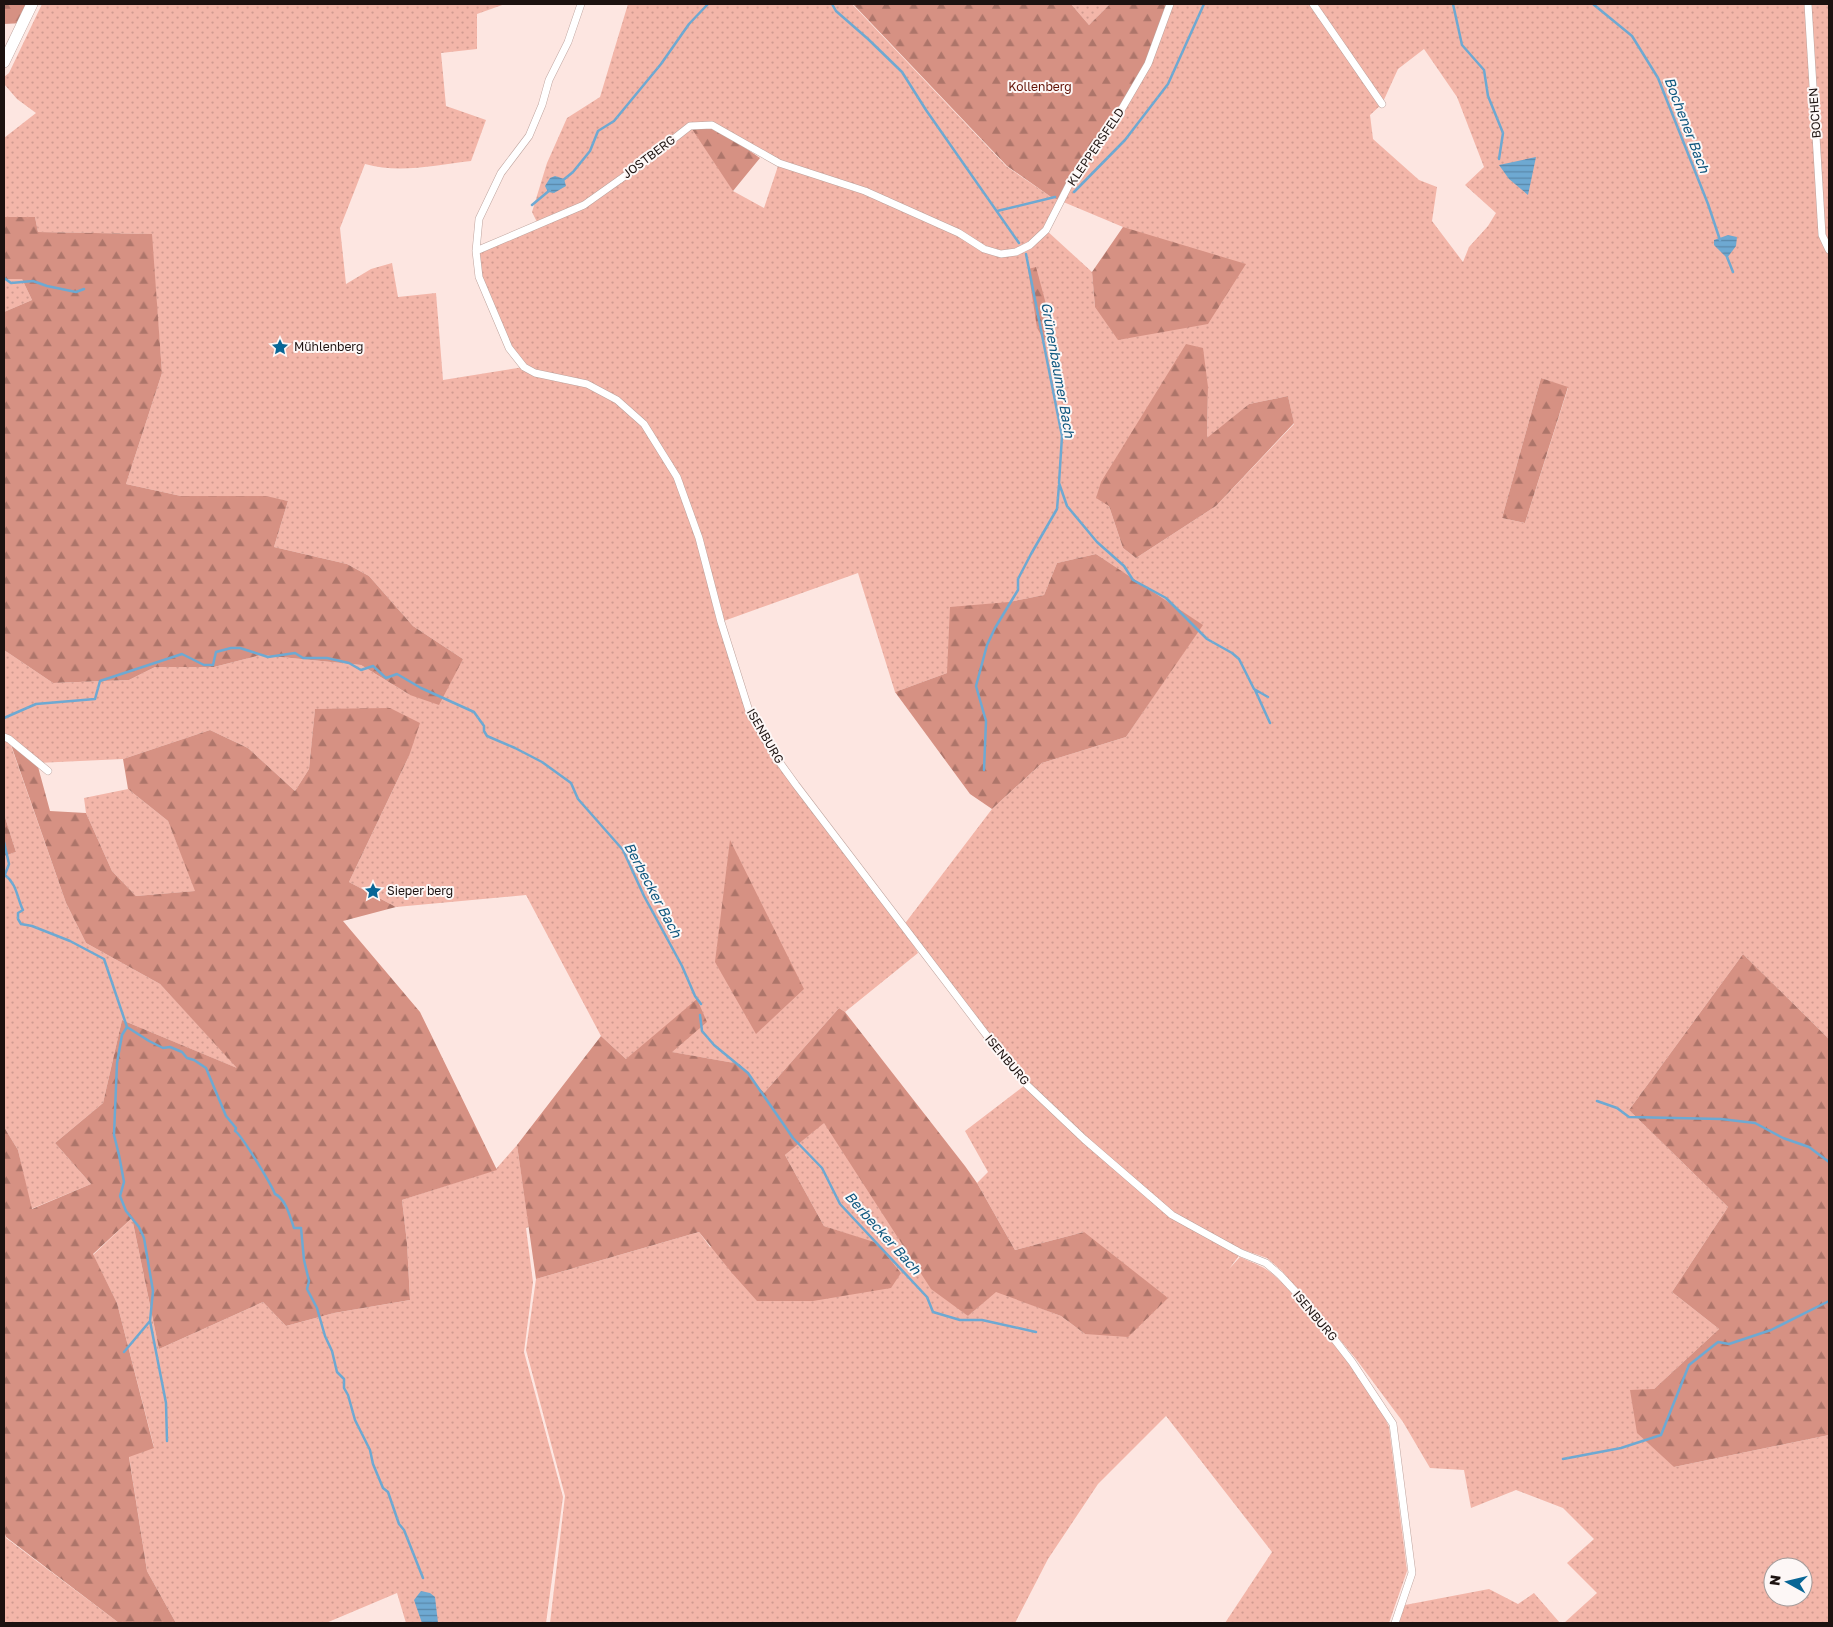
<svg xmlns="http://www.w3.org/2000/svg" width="1833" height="1627" viewBox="0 0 1833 1627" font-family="'Golos Text',sans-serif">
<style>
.green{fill:url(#green-dots);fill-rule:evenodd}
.forest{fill:url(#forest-firs)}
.water{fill:url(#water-rules)}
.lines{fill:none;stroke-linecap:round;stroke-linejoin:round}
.stream{stroke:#6ea9d2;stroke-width:2.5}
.street-casing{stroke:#bea39d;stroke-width:8}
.primary-casing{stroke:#bea39d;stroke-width:12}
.street{stroke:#fff;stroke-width:7}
.primary{stroke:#fff;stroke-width:11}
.labels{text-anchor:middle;stroke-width:4;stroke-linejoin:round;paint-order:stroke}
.park-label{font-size:12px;fill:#611003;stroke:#fdf7f6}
.street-label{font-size:12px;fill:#1c1210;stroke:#fdf7f6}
.poi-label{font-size:12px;fill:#1c1210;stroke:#fdf7f6;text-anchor:start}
.water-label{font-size:14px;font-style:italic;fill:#0e577f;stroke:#fdf7f6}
</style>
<defs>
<pattern id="green-dots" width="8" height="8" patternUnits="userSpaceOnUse" patternTransform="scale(1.25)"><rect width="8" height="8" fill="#f3b6a9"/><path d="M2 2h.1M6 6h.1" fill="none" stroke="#d09b90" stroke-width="1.8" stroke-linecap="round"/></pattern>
<pattern id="forest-firs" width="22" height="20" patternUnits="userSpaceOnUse" patternTransform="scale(1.25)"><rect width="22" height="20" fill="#d69183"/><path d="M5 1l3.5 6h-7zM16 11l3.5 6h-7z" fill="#ad756a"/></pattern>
<pattern id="water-rules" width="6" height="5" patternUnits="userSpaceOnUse" patternTransform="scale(1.25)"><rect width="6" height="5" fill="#6ea9d2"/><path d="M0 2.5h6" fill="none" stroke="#5a88a9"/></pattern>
</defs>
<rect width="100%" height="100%" fill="#fde6e1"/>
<path class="green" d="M42,4H505L477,14V49L441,53L446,106L486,120L471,161C436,165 399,174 365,164L340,228L346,284L371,269L392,263L398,297L436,293L443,380L524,367L509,348L479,277L476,251L538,224L532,212L547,163L567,118L600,97L628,4H852L1006,166L1051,197L1061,201L1170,4H1829V1039L1743,954L1629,1110L1728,1207L1672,1292L1719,1329L1654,1389L1674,1467L1829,1435V1623H1564L1597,1593L1567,1563L1594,1539L1563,1508L1516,1490L1471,1508L1464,1470L1430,1468L1403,1422L1356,1359L1309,1303L1282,1271L1267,1258L1241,1249V1253L1229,1269L1240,1257C1253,1263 1266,1267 1276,1277C1295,1294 1311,1316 1326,1335C1349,1364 1375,1393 1389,1427L1407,1571L1389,1623H1225L1272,1552L1166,1416L1098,1484L1048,1559L1015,1623H550L565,1496L526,1350L536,1279L699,1232L710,1247L901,1273L877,1244L824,1226L785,1155L824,1122L869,1190L968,1316L996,1291L1061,1316L1085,1334L1084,1232L1015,1250L977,1183L988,1172L965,1131L1024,1086L1077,1132L1029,1082L996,1044L908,934L918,953L845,1012L839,1008L764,1093L740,1064L671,1052L626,1059L601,1036L526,895L396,907L349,882L409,756L315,710L309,769L295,791L248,748L210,730L123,759L37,763L9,740L66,903L86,943L160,984L239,1069L122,1020L103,1103L55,1143L91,1184L31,1209L18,1150L4,1127V856L16,852L4,814V650L53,683L129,680L155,667H214L261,655L361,665L410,695L463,659L413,626L369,576L347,564L274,547L288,501L266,497L181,496L126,484L162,373L151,234L38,232L35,217H4V138L36,113L17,99L4,84V77L9,73ZM1424,49L1457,97L1484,167L1465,185L1496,213L1488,226L1469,247L1463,262L1432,221L1437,187L1419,180L1373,139L1370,115L1382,104L1398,69ZM712,125L781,160L819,176L778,166L764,208L733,191ZM1061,201L1123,227L1095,307L1092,272L1046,230ZM1541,378L1568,388L1525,523L1502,518ZM1208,387L1207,439L1249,404L1288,396L1294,424L1216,506L1136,558L1123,548L1109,506ZM1096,554L1202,625L1126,737L1042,763L992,809L903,926L775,756L750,714L721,622L858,573L895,692L947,673L1009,602L1044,595L1057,563ZM1773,1567H1803V1597H1773Z
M1071,4H1110L1089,25Z
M4,279H22L32,300L4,312Z
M128,789L168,821L196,891L136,896L112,871L86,813L84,798Z
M517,1145L529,1227L526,1228L533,1282L524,1352L563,1497L546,1623H406L397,1593L326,1623H176L147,1571L129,1456L154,1447L117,1303L93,1255L132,1218L159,1349L263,1302L286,1326L334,1313L410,1300L407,1243L402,1200L495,1170Z
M4,1532L6,1538L119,1623H4Z
M1489,1589L1518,1604L1534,1593L1560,1623H1398L1405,1605Z"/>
<path class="forest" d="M4,4H32L24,23L4,24Z
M853,4H1071L1089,25L1110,4H1170L1148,64L1061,201L1051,197L1007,166Z
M712,125L760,158L733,191L690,126Z
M4,217H35L38,232L152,234L162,373L126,484L181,496H266L288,501L274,547L347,564L369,576L413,626L463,659L439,705L410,695L361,665L261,655L214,667H155L129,680L53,683L4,650V312L32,300L22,279H4Z
M1123,227L1246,264L1208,324L1118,340L1095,307L1092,272Z
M1036,267L1054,334V341L1044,340L1037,328L1028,269Z
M1186,344L1203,348L1208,387L1207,438L1249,404L1288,396L1294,423L1216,506L1136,558L1123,548L1109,506L1096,498L1101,482Z
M1541,378L1568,387L1525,523L1502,518Z
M1096,554L1203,625L1126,737L1042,763L992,809L970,794L895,692L947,673L950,607L1009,602L1044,595L1057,563Z
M390,708L420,723L409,756L349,882L396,907L343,921L420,1012L497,1170L402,1200L407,1243L410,1300L334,1313L286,1326L263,1302L159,1349L132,1218L93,1254L117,1303L154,1448L129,1457L147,1571L176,1623H119L6,1537L4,1532V1127L18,1150L32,1209L91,1184L55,1143L103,1103L122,1020L237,1068L160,984L86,943L66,903L9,739L37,763L50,811L86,813L112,871L136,896L195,891L168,821L128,789L123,759L210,730L248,748L295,791L309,769L315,709Z
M4,814L16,852L4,856Z
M730,840L804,989L756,1034L715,962Z
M1743,954L1829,1039V1435L1674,1467L1637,1433L1630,1390L1654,1389L1719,1329L1672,1292L1728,1207L1629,1110Z
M697,999L707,1022L672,1052L740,1064L764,1093L839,1008L845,1012L965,1166L977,1183L1015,1250L1084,1232L1168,1298L1128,1337L1085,1334L1061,1316L996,1292L968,1316L931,1289L824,1123L785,1155L824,1226L877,1243L901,1273L891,1288L813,1301H757L732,1273L699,1232L536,1279L517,1145L601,1036L626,1059Z"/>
<path class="water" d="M1536,157L1528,195L1509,179L1499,165Z
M555,176L564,179L566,186L554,193L548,192L545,186L550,178Z
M1728,235L1737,237L1736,246L1727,258L1714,245V240Z
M421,1591L430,1593L435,1597L438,1623H422L414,1600Z"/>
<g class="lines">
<path class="stream" d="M832,4L836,11L868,39L902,72L926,110L1019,243
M1453,4L1462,45L1484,70L1488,96L1503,133L1499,159
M1593,4L1632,36L1658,78L1708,204L1720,240
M562,181L573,172L590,151L598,131L614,121L661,64L689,24L708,4
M1074,192L1125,140L1168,84L1204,4
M532,205L550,190
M997,211L1055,197
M1026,254L1062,436L1059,483L1067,506L1097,542L1124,566L1133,580L1166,598L1207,639L1232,653L1239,659L1254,689L1268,697
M1727,257L1733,272
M4,278L11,283L33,281L47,286L76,292L84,289
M1255,690L1270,723
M4,718L36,704L95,699L100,681L182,654L204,665H213L216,652L231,648H240L268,657L295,653L303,658H327L349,663L361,670L373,666L386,678L397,674L421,688L474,712L484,726V731L487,736L515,748L542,762L571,783L578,799L623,850L644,896L682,966L695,996L701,1004
M984,770L986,721L976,686L987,645L995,628L1018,590V579L1031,554L1057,509L1059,485
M4,842L9,864L4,877
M5,875C17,884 17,898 23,910L18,913V919L21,924L32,926L70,941L104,959L127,1027L122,1035L117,1063L114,1135L119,1155L124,1182L120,1196L126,1211L139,1227L144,1238L153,1291L150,1321L166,1403L167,1441
M700,1015L702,1031L714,1045L748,1073L793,1138L822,1168L840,1204L927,1297L933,1312L960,1320H982L1036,1332
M127,1027L149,1041L163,1048L170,1047L182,1052L187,1058L194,1060L206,1068L226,1116L236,1128L235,1131C241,1134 271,1184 275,1194C286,1199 290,1217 294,1228H301L304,1260L309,1281L307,1289L317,1308L325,1336L332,1351L337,1372L344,1379V1388L348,1395L355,1420L370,1450L373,1464L383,1488L388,1492L399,1524L404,1530L423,1578
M1597,1101L1617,1108L1629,1117L1721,1119L1755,1123L1783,1138L1809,1147L1829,1162
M124,1352L150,1321
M1563,1459L1621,1448L1661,1435L1689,1365L1718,1342L1729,1344L1771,1330L1829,1301"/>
<g class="street-casing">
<path id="street" d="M581,4L568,42L549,80L542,105L529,136L501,173L479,219L476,251L479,277L509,348L524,367L535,373L587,384L617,400L644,424L677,477L699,538L721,622L750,714L775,756L796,785L994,1045L1027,1085L1084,1139L1172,1215L1241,1253L1266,1263L1280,1275L1307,1304L1352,1362L1393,1424L1412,1573L1395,1623
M1313,4L1382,104
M1808,4L1822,235L1829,250
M476,251L584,205L639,166L690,126L712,125L779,163L865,191L959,233L984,249L1001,254L1016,252L1030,245L1046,230L1072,179L1120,112L1148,64L1170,4
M4,737L9,739L48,771"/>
</g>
<g class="primary-casing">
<path id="primary" d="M4,62L32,4"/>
</g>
<use href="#street" class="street"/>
<use href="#primary" class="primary"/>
</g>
<defs>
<g id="sight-bare" transform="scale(1.35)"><path d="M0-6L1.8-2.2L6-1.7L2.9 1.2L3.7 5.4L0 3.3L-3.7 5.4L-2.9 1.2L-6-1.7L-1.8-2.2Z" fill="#086696" stroke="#fdf7f6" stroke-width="2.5" paint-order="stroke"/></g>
</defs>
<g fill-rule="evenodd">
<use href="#sight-bare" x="280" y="347"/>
<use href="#sight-bare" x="373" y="891"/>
</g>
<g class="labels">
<g class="park-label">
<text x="1040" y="91">Kollenberg</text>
</g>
<g class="street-label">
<text transform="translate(1815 113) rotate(-94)" y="4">BOCHEN</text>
<text transform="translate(1096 147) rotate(-56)" y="4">KLEPPERSFELD</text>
<text transform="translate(649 157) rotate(-37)" y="4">JOSTBERG</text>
<text transform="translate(765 736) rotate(60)" y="4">ISENBURG</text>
<text transform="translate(1007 1060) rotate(50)" y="4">ISENBURG</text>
<text transform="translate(1315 1316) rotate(50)" y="4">ISENBURG</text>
</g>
<g class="poi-label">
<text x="294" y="351">Mühlenberg</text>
<text x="387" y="895">Sieper berg</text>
</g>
<g class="water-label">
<text transform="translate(1687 125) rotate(69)" y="5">Bochener Bach</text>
<text transform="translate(1058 370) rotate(80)" y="5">Grünenbaumer Bach</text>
<text transform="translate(653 890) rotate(62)" y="5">Berbecker Bach</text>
<text transform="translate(883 1233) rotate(48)" y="5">Berbecker Bach</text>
</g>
</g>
<rect width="1833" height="1627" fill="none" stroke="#1c1210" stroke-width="10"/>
<g transform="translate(1788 1582) rotate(278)"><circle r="24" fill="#fdf7f6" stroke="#a39b9a"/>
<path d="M0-4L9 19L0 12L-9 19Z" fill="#086696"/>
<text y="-8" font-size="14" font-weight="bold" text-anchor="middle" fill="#1c1210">N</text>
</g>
</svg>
